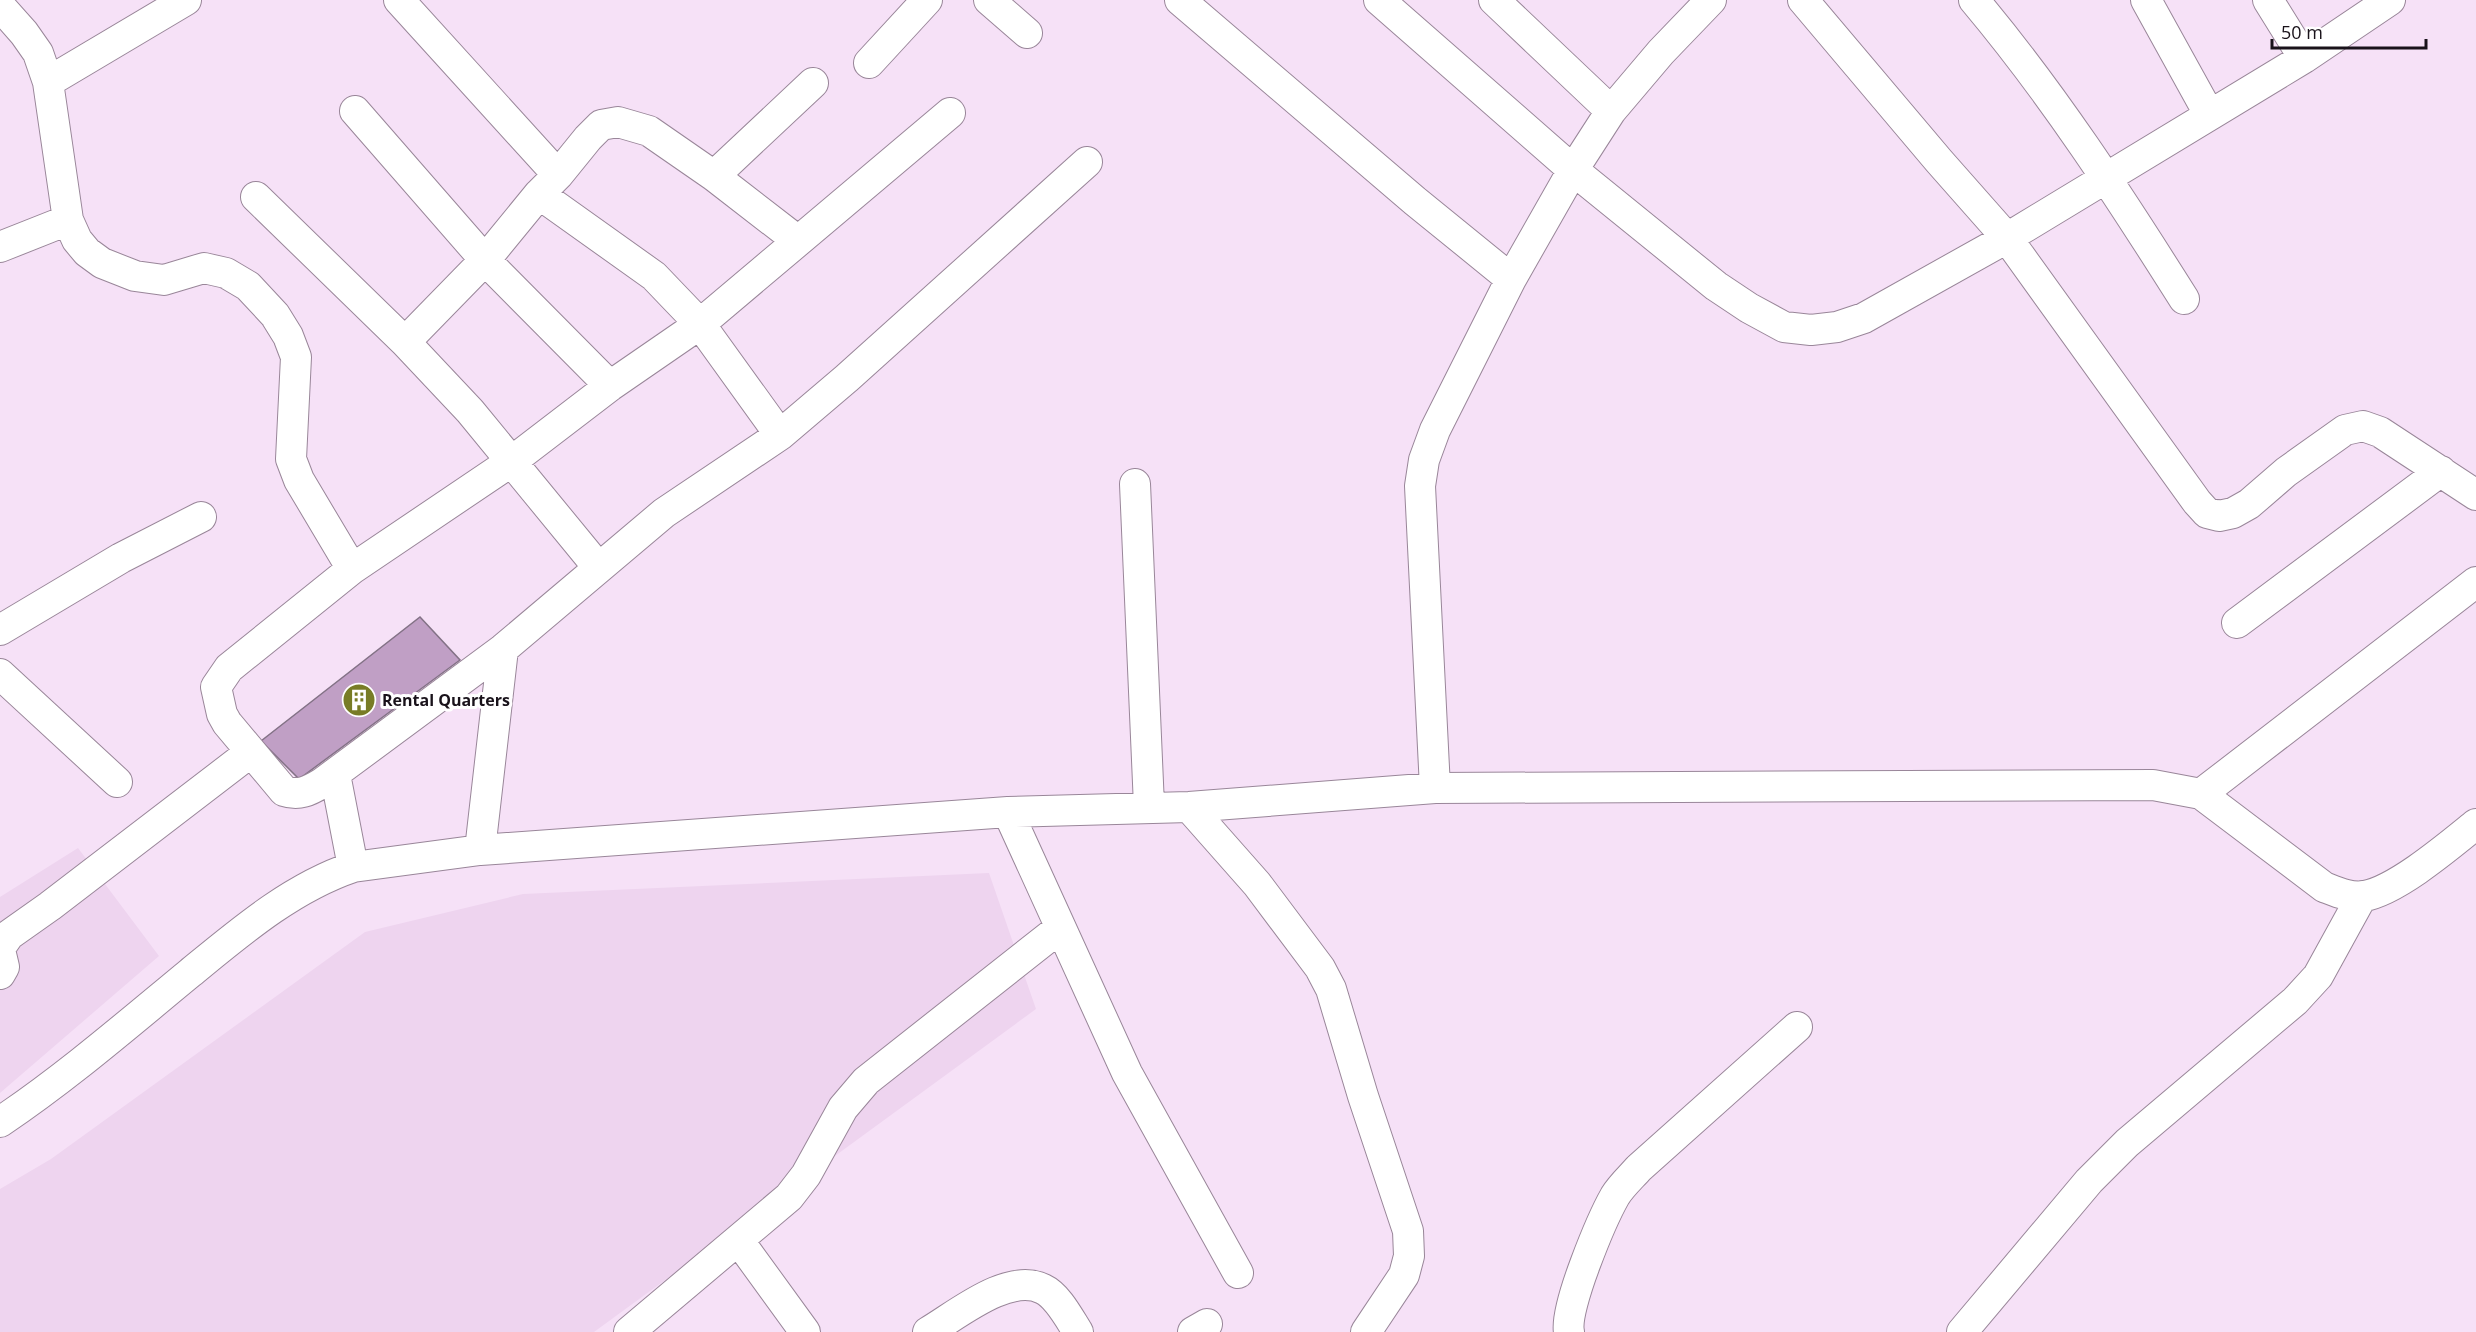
<svg xmlns="http://www.w3.org/2000/svg" width="2476" height="1332" viewBox="0 0 2476 1332" font-family="'Open Sans',sans-serif">
<style>
.built{fill:#eed4ef}
.building{fill:#c09fc5;stroke:#837286;stroke-width:1.5}
.lines{fill:none;stroke-linecap:round;stroke-linejoin:round}
.minor-casing{stroke:#998699;stroke-width:32}
.minor{stroke:#fff;stroke-width:30}
.labels{text-anchor:middle;stroke-width:6;stroke-linejoin:round;paint-order:stroke}
.poi-label{font-size:16px;font-weight:bold;fill:#19121a;stroke:#fff;text-anchor:start}
</style>
<rect width="100%" height="100%" fill="#f6e1f7"/>
<path class="built" d="M78,848L159,956L0,1093V897Z
M989,873L1036,1009L594,1332H0V1189L51,1159L365,932L523,894Z"/>
<path class="building" d="M420,617L460,660L299,779L261,741Z"/>
<g class="lines">
<g class="minor-casing">
<path id="minor" d="M399,0L558,175
M989,0L1027,33
M1180,0L1415,201L1511,279
M1379,0L1573,170L1716,286L1749,308L1784,327L1811,330L1837,327L1864,318L2007,238L2304,58L2390,0
M1494,0L1611,111
M1803,0L1939,161L2007,238L2197,502L2207,513L2219,516L2233,513L2249,504L2286,472L2345,430L2363,426L2380,432L2476,495
M1974,0C2053,94 2119,196 2184,299
M2146,0L2209,114
M2268,0L2304,58
M0,6L24,33L38,53L48,82L68,220L77,240L87,252L102,263L135,276L164,280L204,268L226,273L248,286L275,315L288,336L296,357L291,459L299,480L352,569
M869,63L927,0
M48,82L186,0
M355,111L485,260L610,386
M950,113L700,324L610,386L512,461L352,569L229,668L216,687L222,714L227,723L284,791C299,796 309,791 322,783L503,649L664,513L780,435L847,378L1087,162
M714,176L813,83
M539,194L654,276L700,324L780,435
M256,197L405,342L470,411L598,567
M0,247L68,220
M405,342L485,260L539,194L558,175L588,138L601,125L618,122L649,131L714,176L798,241
M1135,484L1149,806
M2237,623L2441,471
M0,630L121,558L201,517
M0,674L117,782
M335,774L353,867
M1435,788L1420,486L1424,460L1435,430L1511,279L1573,170L1611,111L1661,52L1711,0
M2201,794L2476,582
M1189,807L1257,884L1320,968L1331,989L1363,1096L1408,1231L1409,1256L1404,1275L1366,1332
M1008,812L1127,1073L1238,1273
M480,850L503,649
M0,948L9,935L50,906L251,752
M0,950L4,967L0,974
M0,1122C67,1077 128,1024 190,973C240,932 291,888 353,867L480,850L1008,812L1189,807L1435,788L2153,785L2201,794L2324,887C2337,892 2350,898 2364,896C2396,891 2450,845 2476,824
M739,1241L805,1332
M629,1332L789,1197L806,1175L843,1108L866,1081L1060,928
M928,1332C957,1315 1008,1272 1043,1289C1058,1296 1069,1318 1078,1332
M1193,1332L1207,1324
M1569,1332C1564,1308 1602,1219 1615,1196C1621,1186 1631,1177 1639,1168L1797,1027
M1962,1332L2089,1181L2127,1143L2295,1001L2318,976L2362,896"/>
</g>
<use href="#minor" class="minor"/>
</g>
<defs>
<g id="building-disc" transform="scale(1.725)"><circle r="9.5" fill="#787c26" stroke="#fff"/><path d="M-4-6H4V6H1V3H-1V6H-4ZM-2.5-4.3h1.7v1.8h-1.7ZM.8-4.3h1.7v1.8H.8ZM-2.5-1h1.7V.8h-1.7ZM.8-1h1.7V.8H.8Z" fill="#fff"/></g>
</defs>
<g fill-rule="evenodd">
<use href="#building-disc" x="359" y="700"/>
</g>
<g class="labels">
<g class="poi-label">
<text x="382" y="706">Rental Quarters</text>
</g>
</g>
<path d="M2272 39v9h154v-9" fill="none" stroke="#19121a" stroke-width="3"/>
<text x="2281" y="39" font-size="18" fill="#19121a" stroke="#ffffff" stroke-width="4.5" paint-order="stroke">50 m</text>
</svg>
